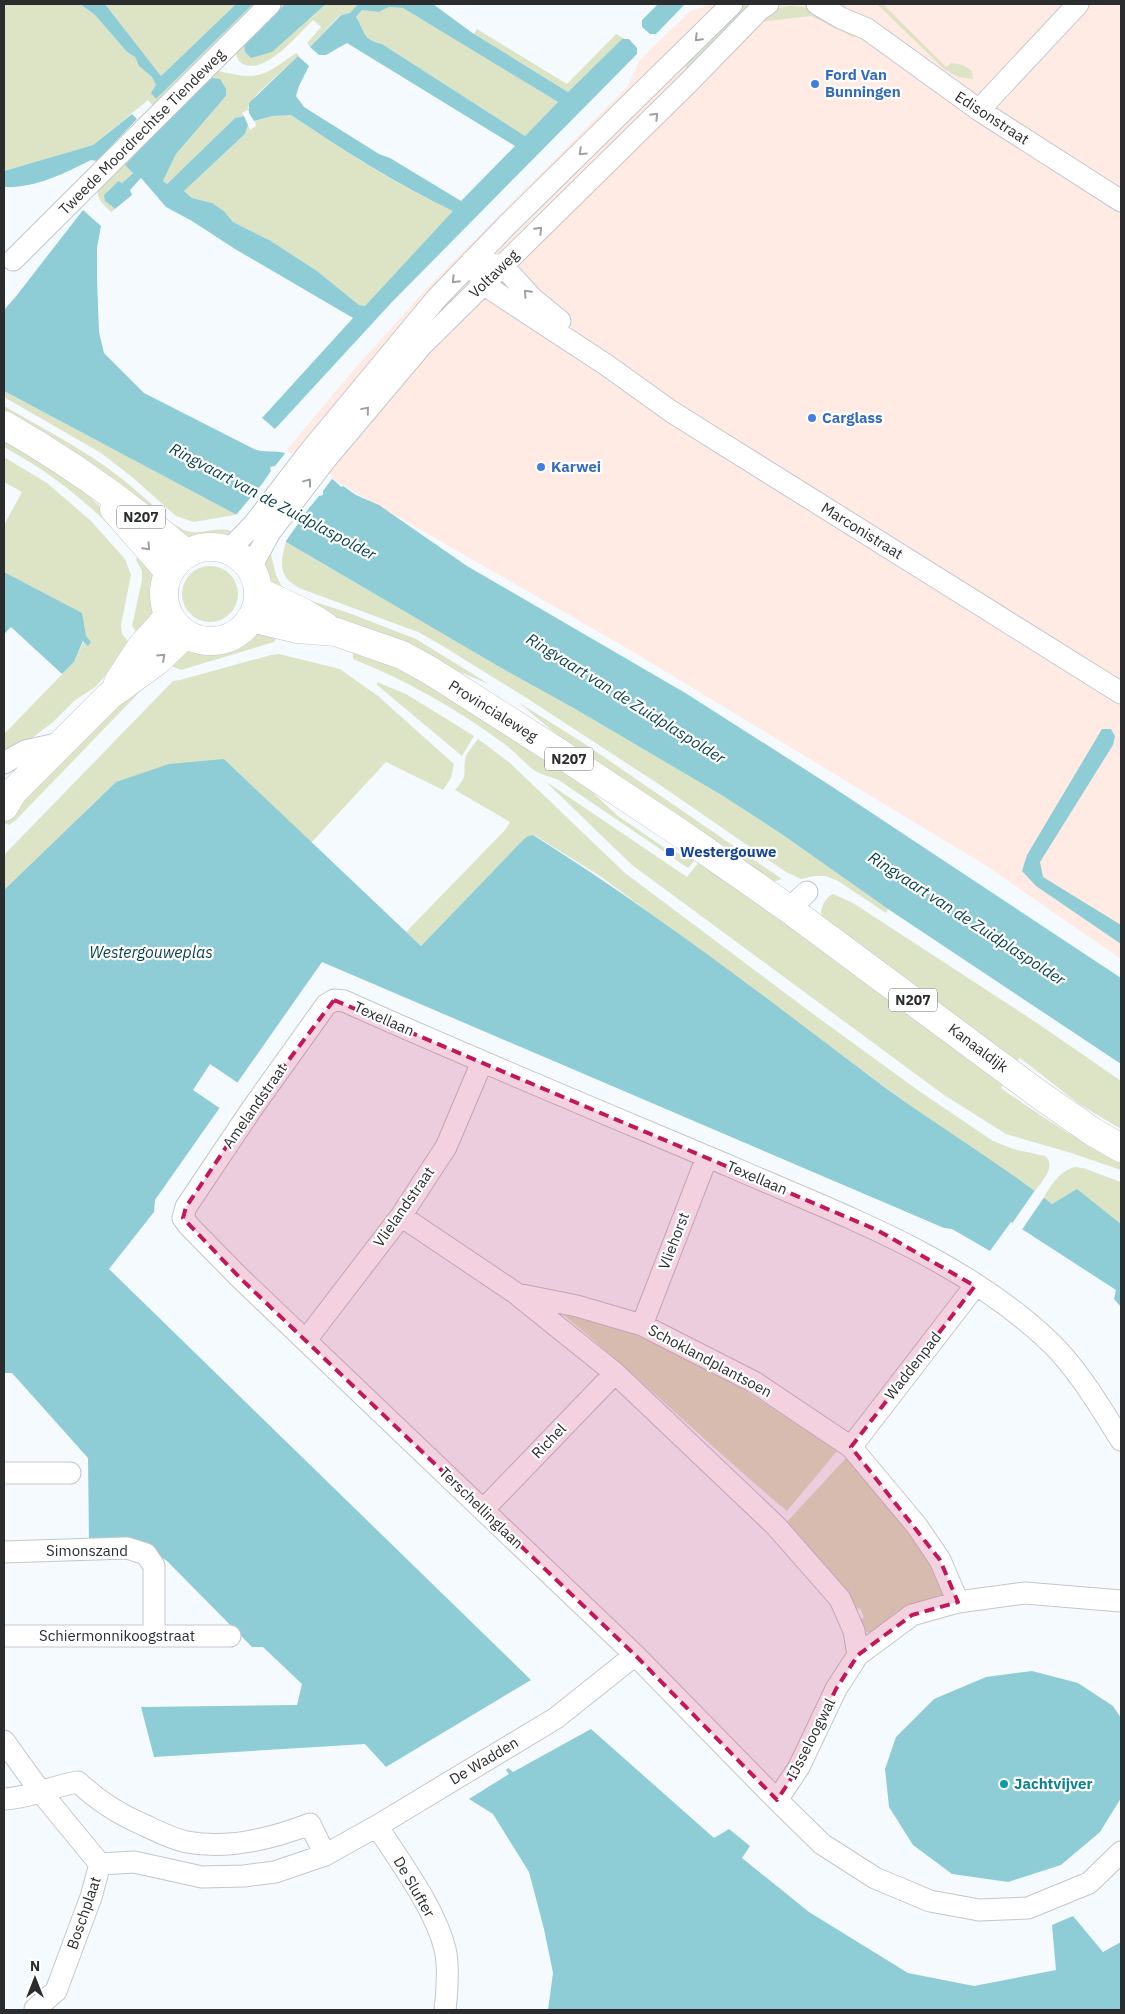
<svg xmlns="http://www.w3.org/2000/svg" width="1125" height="2014" viewBox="0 0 1125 2014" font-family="'IBM Plex Sans',sans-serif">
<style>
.industrial{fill:#ffeae4}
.green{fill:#dce4c5}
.water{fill:#8fcdd6;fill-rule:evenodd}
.pier{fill:#f5faff}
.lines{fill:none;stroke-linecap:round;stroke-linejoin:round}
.street-casing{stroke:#c2c7cd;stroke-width:23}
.secondary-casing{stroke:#c2c7cd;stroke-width:29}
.primary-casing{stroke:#c2c7cd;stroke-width:29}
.street{stroke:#fff;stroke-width:21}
.secondary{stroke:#fff;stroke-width:28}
.primary{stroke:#fff;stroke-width:28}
.oneway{stroke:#9fa0a1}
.marked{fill:#c2185b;fill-opacity:0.2;stroke:#c2185b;stroke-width:4;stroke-dasharray:10 6;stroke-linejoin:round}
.shop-dot{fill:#3f7fe0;stroke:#fff;stroke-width:2}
.transit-dot{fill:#1a4fb4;stroke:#fff;stroke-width:2}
.culture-dot{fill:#0f9aa8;stroke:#fff;stroke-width:2}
.labels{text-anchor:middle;stroke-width:4.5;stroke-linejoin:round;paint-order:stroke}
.shield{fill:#fff;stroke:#6a6b6d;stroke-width:1}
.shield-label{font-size:14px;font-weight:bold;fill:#2a2c2e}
.shop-label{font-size:15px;font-weight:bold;fill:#366cbe;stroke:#fff;text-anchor:start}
.street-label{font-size:15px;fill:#2a2c2e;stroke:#fff}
.transit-label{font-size:15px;font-weight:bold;fill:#164399;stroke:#fff;text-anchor:start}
.culture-label{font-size:15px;font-weight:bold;fill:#0d838f;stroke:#fff;text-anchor:start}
.water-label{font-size:16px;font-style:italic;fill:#033f46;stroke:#fff}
</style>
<rect width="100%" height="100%" fill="#f5faff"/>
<path class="industrial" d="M707,4H1121V959L985,865L635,653L285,452L349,375L426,289L628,86L639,61L690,11L704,7Z"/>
<path class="green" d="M4,4H80L95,15L127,52L135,57L139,66L152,77L156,85V99L253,4H265L153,106L148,100L93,145L4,171Z
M105,4H236L161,76Z
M276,4H285L244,44L311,18L326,4H358L350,13L340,15L310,47L307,43L321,27L313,20C298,34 266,75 243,64C236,60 236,54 236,47Z
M736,4H756L688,69L681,62Z
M877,4H883L946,67L951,63L963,65L972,71L973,79L958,77L944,69Z
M789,6C816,5 835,22 856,36L853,37L811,16L757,22L774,9Z
M389,7L403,8L558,102L525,136L382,44C361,39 366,32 356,17L362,10L379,12Z
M477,29L567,84L616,34L625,39H622L568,92L474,34Z
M296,53L299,55L257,94L248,107L250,112L247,110L242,113L244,116L235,118L167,184L163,181L176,154L226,96L125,165L133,172L122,183L118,181L104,195L112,207L115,209L111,212C103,204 96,199 98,188L214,70C257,80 260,79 296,53Z
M291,115C343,150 396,185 454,211L365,306L359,305L317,271L271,241L233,222L224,211L212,203L192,198L184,191L245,134L248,125L250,130L256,126L255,121L273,116Z
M4,391L235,514V515L194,522L176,516L132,477L101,453L4,397Z
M4,406C51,433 99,457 139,493C148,501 157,508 164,518L4,412Z
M4,438L51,466L91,498L122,528L134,550L130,549C95,506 51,473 4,447Z
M4,457L47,483L91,521L125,559L131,575L121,625L122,634L132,646L95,687L74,701L53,722L32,738L4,755V734L74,662L86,637L81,613L4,572V525L22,492L4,482Z
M172,524C178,525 182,530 187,531C203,536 219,524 233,532L232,535C219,539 196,544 184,538C178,535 172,530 166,527Z
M286,542L503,669L577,710L723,796L780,833L888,909L886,913L838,881L826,876H814L801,879L786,872L660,785L525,697L441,645L418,632L299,588C278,577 280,563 286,542Z
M268,553L271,555L276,575L281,585L289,592L272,587C266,575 263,566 268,553Z
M139,555L152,564C158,594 157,612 140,637L132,626L142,580V571L136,560Z
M182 594a28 28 0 1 1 56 0a28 28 0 1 1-56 0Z
M297,596L349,613L416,639L489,684L445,666L402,642L295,603Z
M280,631L274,642L181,670L171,666L184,650L223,647L233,644L252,632Z
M353,652L381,660L431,685L575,776L618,816L665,848L695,860L688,868L560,781C551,776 541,775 535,771C524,763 515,751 503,743C457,709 406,680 353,659Z
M279,654L340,669L378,696L454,764L451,778L443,790L386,762L311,843L224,759L116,782L4,890V855L173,681L180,680L271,655Z
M157,674L16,820L9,825L4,823V820L95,725Z
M377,682L406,694L474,736L462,756L377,685Z
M518,702L582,742L782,879L773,882L567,743Z
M478,739L510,763L625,873L809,1011L919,1091L993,1141L1013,1149L1045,1156C1057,1166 1042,1181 1035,1191L927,1118L600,876L534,835L522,841L421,946L406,932L506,829L510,822L455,790C468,775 463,777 465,760C466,753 474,745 478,739Z
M545,781L687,877L699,862L709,866L1005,1081L1001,1088C1040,1116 1079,1141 1121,1163V1170L1071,1153L1006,1134L944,1095L632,865Z
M833,894L853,903L1037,1023L1121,1081V1129L1079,1104L1020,1058L1016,1062L822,916L821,912C822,905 826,897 833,894Z
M1075,1167L1083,1168L1121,1182V1224L1077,1190L1052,1204L1043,1198C1052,1185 1059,1171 1075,1167Z
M561,1313L625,1330L720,1374L837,1451L787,1511C710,1447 639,1376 561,1313Z
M846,1458H849L917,1537L944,1591L941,1598L876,1632C865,1634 861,1630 854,1621L864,1618L860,1608L850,1611L785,1524Z"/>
<path class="water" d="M80,4H105L161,76L236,4H253L156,99L151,93L156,85L152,77L139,66L135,57L127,52L95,15Z
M285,4H326L272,52L251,58L245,52L244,44Z
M358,4H433L471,32L568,92L622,39H629L637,48V54L392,302L275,429L262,418L353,318L235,249L192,221L166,207L141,178L130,190L132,195L115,209L105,201L104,195L118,181L122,183L133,173L125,165L201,87L212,78L220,79L226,89V96L176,154L163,181L167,184L235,118L244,116L248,125L245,134L184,191L192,198L212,203L224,211L233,222L271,241L317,271L359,305L365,306L453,211C396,184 343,150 291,115L273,116L254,121L249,113V103L298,56L309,66L299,86L296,96L304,107L379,154L390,158L461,201L515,146L347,43L326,55H319L310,47L341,15L350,13ZM389,7L403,8L558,102L525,136L382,44C361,39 366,32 356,17L362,10L379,12Z
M658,4H685L656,34H650L642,27V20Z
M132,114L137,119L97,161L91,160C63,174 36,188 4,187V171L93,145Z
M83,210L101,226L97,248V279L99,332L104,353L144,393L254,449C264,453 275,450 285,453C300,459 331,475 341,487L343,486L356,495L379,505L467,566L687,694L828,784L1121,978V1064L888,909L780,833L723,796L577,710L503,669L286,542V539L235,514L4,391V310L17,295Z
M4,572L82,613L86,636L91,642L88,646L83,641L74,662L62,674L11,627L4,634Z
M1102,729H1111L1115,736L1113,745L1040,862L1043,877L1121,925V944L1036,886L1022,871L1027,855Z
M224,759L421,946L522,841L528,836L533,835C656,912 771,1002 887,1089C941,1128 999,1163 1052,1204L1077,1189L1121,1224V1307L1114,1299L1116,1290L1011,1222L990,1251L952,1229L944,1228L322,962L155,1200L154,1212L109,1269L531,1680L386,1767L365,1744L154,1757L141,1707L297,1705L302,1684L263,1647H252L167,1561L135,1541H89L88,1458L12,1373H4V890L116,782L169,764Z
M1032,1671L1078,1683L1113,1706L1121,1718V1798L1100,1832L1061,1865L1008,1882L952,1874L913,1845L889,1807L885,1769L896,1737L934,1699L986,1677Z
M591,1729L714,1838L729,1829L750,1846L742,1858L809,1912L908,1973L974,1986L1056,1970L1052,1925L1073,1916L1103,1952L1121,1942V2010H548L553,1973L544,1929L529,1872L493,1814L469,1799L509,1774L506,1770L508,1768L513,1772Z"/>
<path class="pier" d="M287,451L334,476L323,491V495L319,496L309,508L286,541L236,515L262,484L271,471L270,467L275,466Z
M210,1064L238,1083L221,1109L193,1090Z
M1036,1189L1045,1196L1021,1231L1011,1225Z"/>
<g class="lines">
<g class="street-casing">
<path id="street" d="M817,4L841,18L867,29L979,110L1121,201
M979,110L1078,4
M13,260L270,4
M472,261L483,284L605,364L672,412L1121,693
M490,264L503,266L533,299L560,321
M228,551L254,524L310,451L436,299L507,225L732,4
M250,569L270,532L326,459L422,345L689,82L760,9L768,4
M4,763L25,751L61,743
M789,909L807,892
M401,1216L517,1294L577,1306L642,1325L754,1382L851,1447L917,1526L940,1560L958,1602
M519,1296L615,1373L776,1526L840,1599L854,1631L858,1655
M642,1325L707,1157
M306,1340L401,1216L446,1147L482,1062
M851,1447L975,1286
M4,1473H70
M483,1510L615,1373
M4,1552L127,1548L146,1554L154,1566V1635
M1121,1601L1025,1593L958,1602L912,1615L858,1655L836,1689L799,1767L777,1800L822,1844L875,1878L930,1901L979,1910L1028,1908L1089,1883L1121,1852
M4,1636H230
M4,1741L40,1791L100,1864L134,1862L202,1877L244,1876L275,1872L325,1855L377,1826L556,1718L635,1655
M4,1799C30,1798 52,1786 78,1782C98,1801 118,1814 144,1825C157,1831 172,1839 187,1842C228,1850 271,1839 310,1824L325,1855
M777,1800L635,1655L239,1277L189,1226L183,1218L186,1207L251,1110L326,1005L334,1000L344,1001C473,1059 604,1113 734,1168C844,1216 964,1259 1052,1344C1080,1372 1100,1407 1121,1440
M377,1826C400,1862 435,1908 445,1949C449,1964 447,1995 445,2010
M35,2009L56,1991L91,1897L100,1864"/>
</g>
<g class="secondary-casing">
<path id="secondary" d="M118,682L141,647L169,616
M4,807L13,792L109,696L157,661L186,634"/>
</g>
<g class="primary-casing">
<path id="primary" d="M4,425C69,462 130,506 187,554
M114,509L169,572
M164 594a47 47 0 1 1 94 0a47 47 0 1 1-94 0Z
M258,591L304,613L325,626
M251,618L297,629L336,632L402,655L431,671L564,756L683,835L789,909L1037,1093L1093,1132L1121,1148"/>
</g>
<use href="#street" class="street"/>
<use href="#secondary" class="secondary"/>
<use href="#primary" class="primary"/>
</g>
<defs><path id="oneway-chevron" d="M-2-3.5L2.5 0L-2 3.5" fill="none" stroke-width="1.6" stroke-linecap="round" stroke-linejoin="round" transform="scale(1.25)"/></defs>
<g class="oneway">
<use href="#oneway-chevron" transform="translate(698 38) rotate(135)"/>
<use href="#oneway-chevron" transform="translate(655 116) rotate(-45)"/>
<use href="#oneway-chevron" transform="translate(582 152) rotate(136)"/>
<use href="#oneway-chevron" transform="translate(539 230) rotate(-45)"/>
<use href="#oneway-chevron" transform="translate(455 280) rotate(134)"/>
<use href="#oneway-chevron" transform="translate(527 293) rotate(-133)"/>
<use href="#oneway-chevron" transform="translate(366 410) rotate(-50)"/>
<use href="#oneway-chevron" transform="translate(308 482) rotate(-53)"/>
<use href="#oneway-chevron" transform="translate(147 547) rotate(47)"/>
<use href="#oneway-chevron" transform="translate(162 657) rotate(-43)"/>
</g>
<path class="marked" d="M334,1000L877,1230L975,1286L851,1447L940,1560L958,1602L912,1615L858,1655L836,1689L799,1767L777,1800L635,1655L239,1277L183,1218L186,1207L251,1110Z"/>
<g class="shop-dot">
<circle cx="815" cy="84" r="5"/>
<circle cx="812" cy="418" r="5"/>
<circle cx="541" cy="467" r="5"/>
</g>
<rect class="transit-dot" x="665" y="847" width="10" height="10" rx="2.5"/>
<circle class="culture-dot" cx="1004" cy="1784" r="5"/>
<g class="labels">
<g class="shield">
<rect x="117" y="505.5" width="48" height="23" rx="4"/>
<rect x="545" y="747.5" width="48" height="23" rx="4"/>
<rect x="889" y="988.5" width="48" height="23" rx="4"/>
</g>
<g class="shield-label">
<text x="141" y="522">N207</text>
<text x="569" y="764">N207</text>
<text x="913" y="1005">N207</text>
</g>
<g class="shop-label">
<text x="825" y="80">Ford Van<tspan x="825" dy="17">Bunningen</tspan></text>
<text x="822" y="423">Carglass</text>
<text x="551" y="472">Karwei</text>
</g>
<g class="street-label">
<text transform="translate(992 118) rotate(33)" y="5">Edisonstraat</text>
<text transform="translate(142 132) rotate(-45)" y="5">Tweede Moordrechtse Tiendeweg</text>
<text transform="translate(494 274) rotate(-44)" y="5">Voltaweg</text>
<text transform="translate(862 531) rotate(32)" y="5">Marconistraat</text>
<text transform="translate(493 711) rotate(32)" y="5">Provincialeweg</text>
<text transform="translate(384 1019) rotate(24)" y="5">Texellaan</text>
<text transform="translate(978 1048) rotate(37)" y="5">Kanaaldijk</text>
<text transform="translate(255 1106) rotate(-55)" y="5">Amelandstraat</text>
<text transform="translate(757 1178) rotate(23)" y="5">Texellaan</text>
<text transform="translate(404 1207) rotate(-55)" y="5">Vlielandstraat</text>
<text transform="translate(674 1241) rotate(-69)" y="5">Vliehorst</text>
<text transform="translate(710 1361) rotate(28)" y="5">Schoklandplantsoen</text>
<text transform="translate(913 1366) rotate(-52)" y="5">Waddenpad</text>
<text transform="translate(549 1441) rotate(-46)" y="5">Richel</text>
<text transform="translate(481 1508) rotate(44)" y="5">Terschellinglaan</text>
<text x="87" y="1556">Simonszand</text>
<text x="117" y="1641">Schiermonnikoogstraat</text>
<text transform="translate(811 1739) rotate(-63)" y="5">IJsseloogwal</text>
<text transform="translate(484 1761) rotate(-31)" y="5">De Wadden</text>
<text transform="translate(414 1887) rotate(60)" y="5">De Slufter</text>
<text transform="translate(84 1913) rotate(-71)" y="5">Boschplaat</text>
</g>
<g class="transit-label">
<text x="680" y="857">Westergouwe</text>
</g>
<g class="culture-label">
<text x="1014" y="1789">Jachtvijver</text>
</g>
<g class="water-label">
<text transform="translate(273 501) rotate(28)" y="6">Ringvaart van de Zuidplaspolder</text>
<text transform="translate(626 698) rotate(32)" y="6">Ringvaart van de Zuidplaspolder</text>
<text transform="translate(967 918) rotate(33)" y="6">Ringvaart van de Zuidplaspolder</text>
<text x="151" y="958">Westergouweplas</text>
</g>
</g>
<rect width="1125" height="2014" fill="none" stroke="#2a2c2e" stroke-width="10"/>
<g transform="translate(35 1979)" stroke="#ffffff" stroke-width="4" paint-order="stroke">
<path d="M0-4L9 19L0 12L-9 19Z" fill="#2a2c2e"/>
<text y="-8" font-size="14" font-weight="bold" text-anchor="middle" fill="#2a2c2e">N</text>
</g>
</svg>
